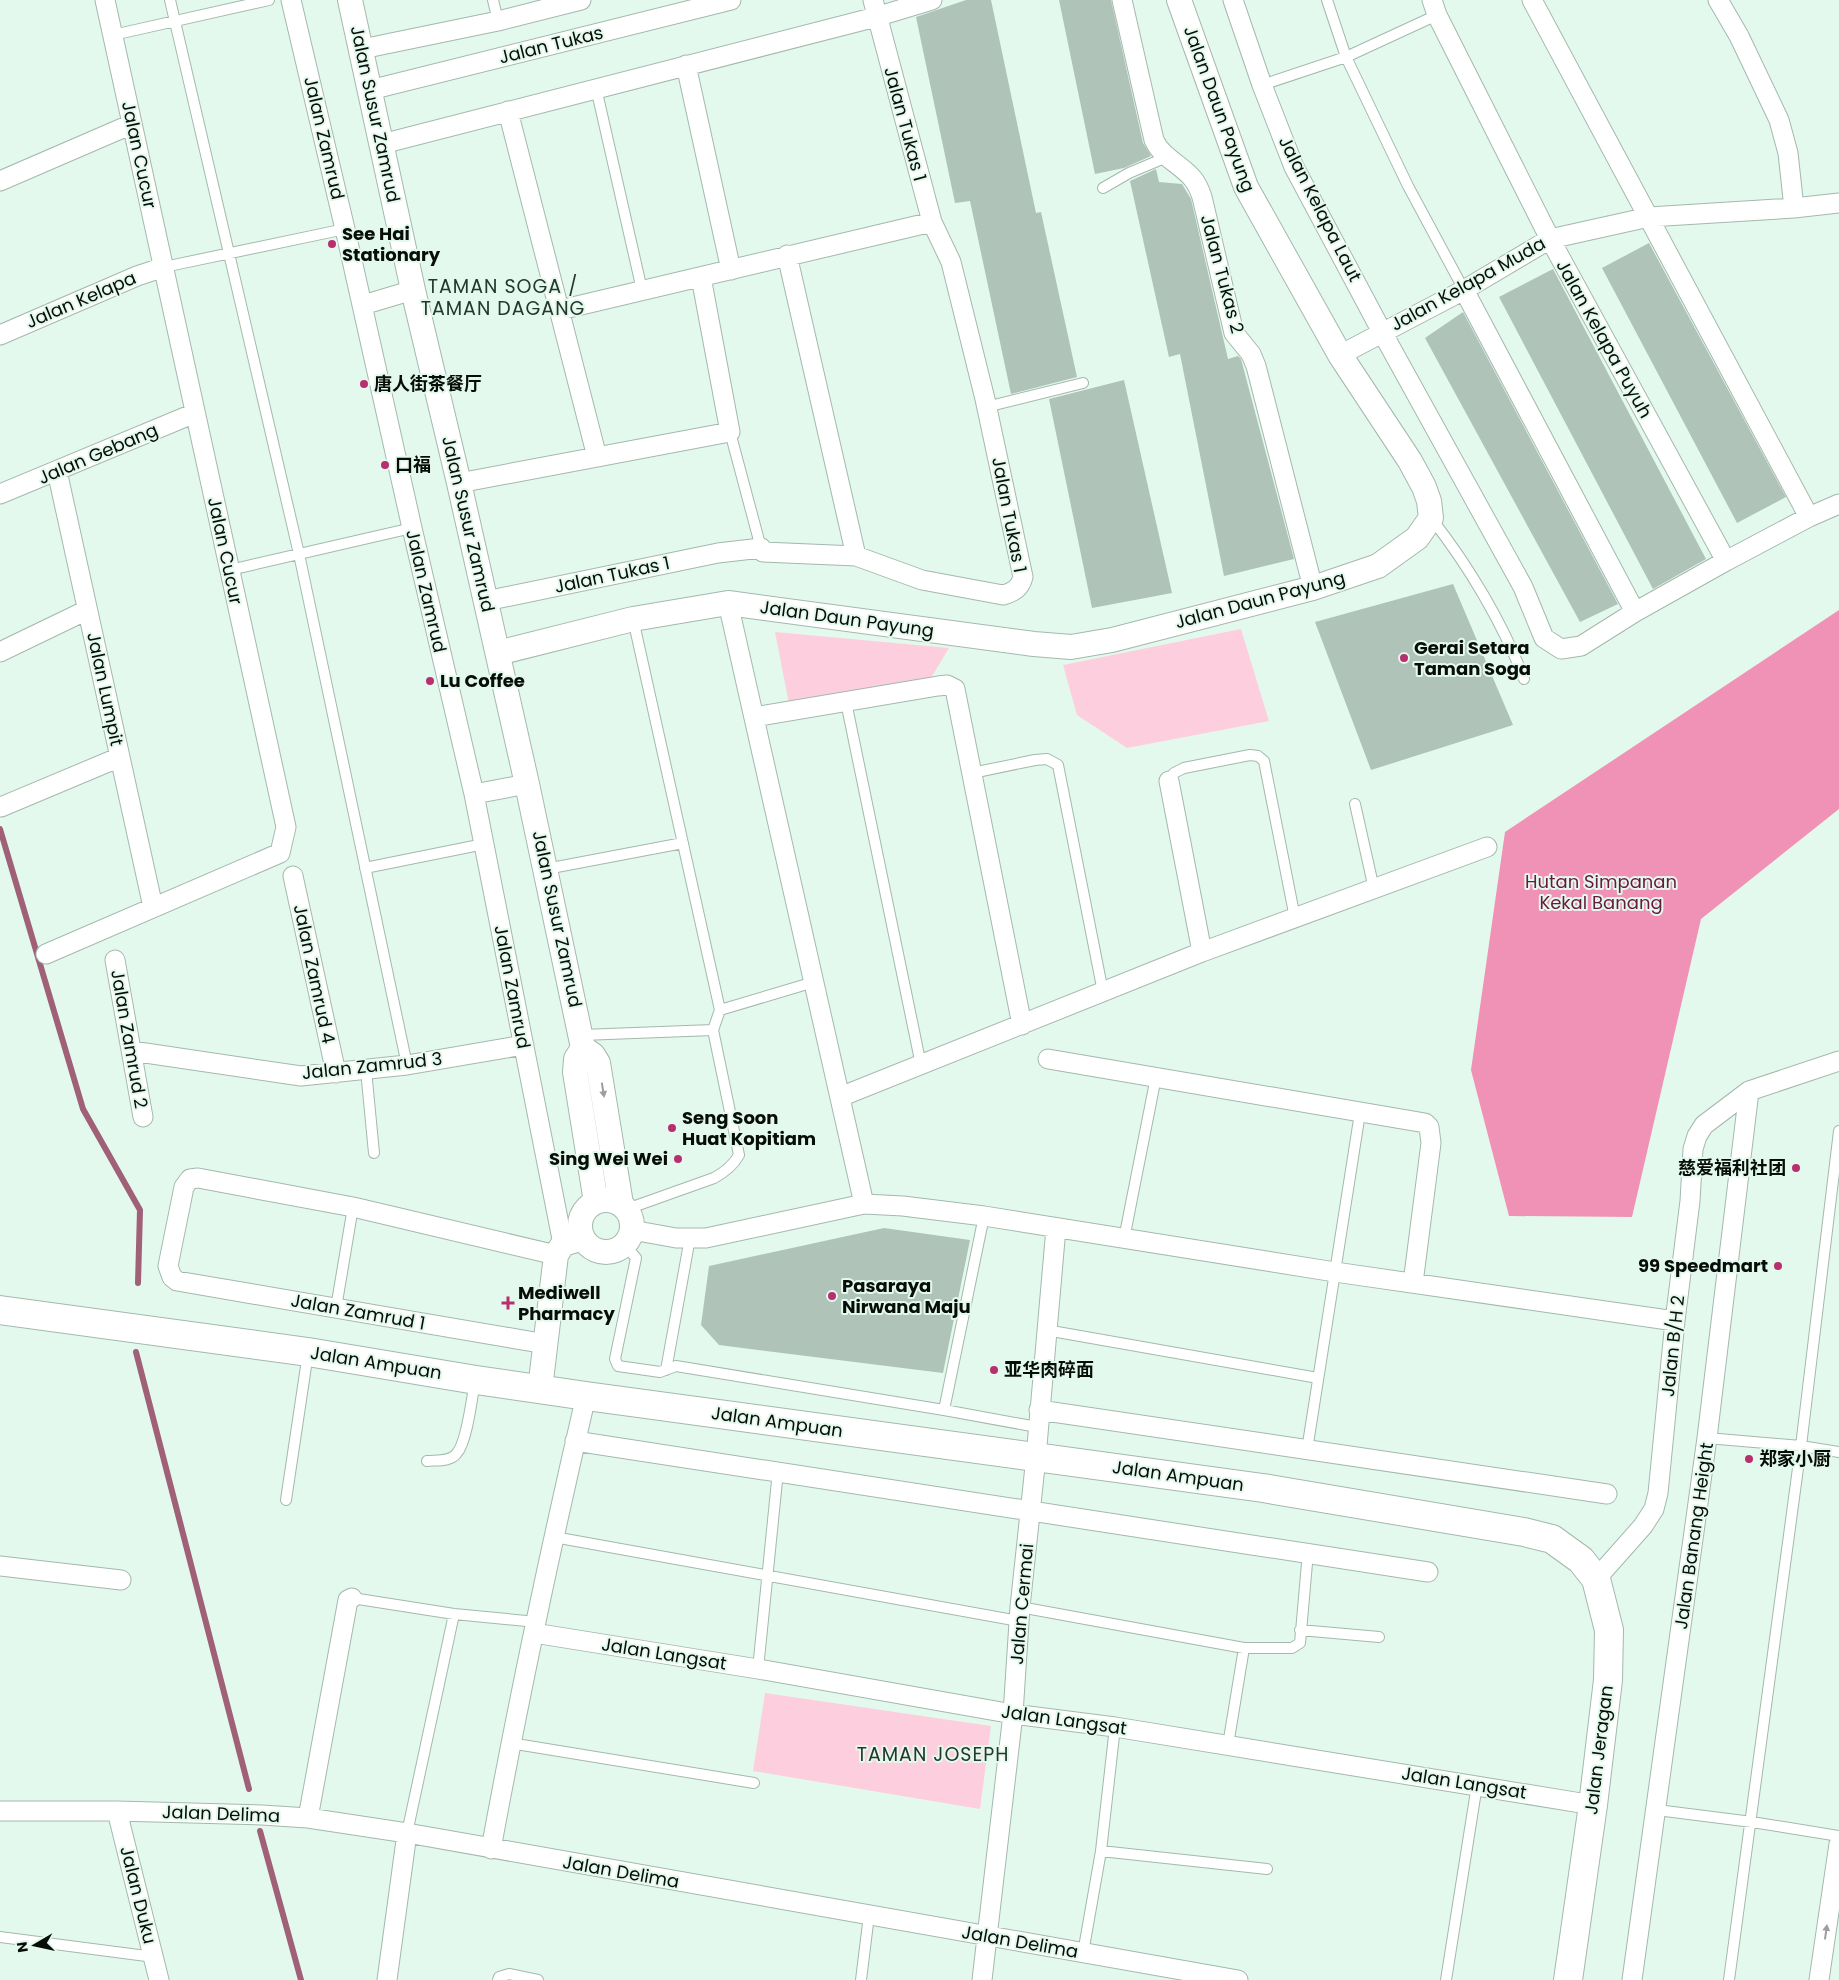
<svg xmlns="http://www.w3.org/2000/svg" width="1839" height="1980" viewBox="0 0 1839 1980" font-family="Poppins,'Noto Sans SC',sans-serif">
<style>
.green{fill:#fdcfde}
.forest{fill:#f092b5}
.lines{fill:none;stroke-linecap:round;stroke-linejoin:round}
.stream{stroke:#9f6078;stroke-width:6}
.building{fill:#afc3b8}
.service-casing{stroke:#a4b8ad;stroke-width:12}
.minor-casing{stroke:#a4b8ad;stroke-width:21}
.tertiary-casing{stroke:#a4b8ad;stroke-width:26}
.primary-casing{stroke:#a4b8ad;stroke-width:30}
.service{stroke:#fff;stroke-width:10}
.minor{stroke:#fff;stroke-width:19}
.tertiary{stroke:#fff;stroke-width:24}
.primary{stroke:#fff;stroke-width:28}
.oneway{fill:#9c9e9d}
.poi-dot{fill:#b72f6f;stroke:#e4f9ed;stroke-width:2}
.labels{text-anchor:middle;stroke-width:4;stroke-linejoin:round;paint-order:stroke}
.street-label{font-size:18px;fill:#070d09;stroke:#e4f9ed}
.poi-label{font-size:18px;font-weight:bold;fill:#070d09;stroke:#e4f9ed;text-anchor:start}
.park-label{font-size:18px;fill:#69183e;stroke:#e4f9ed}
.neighbourhood-label{font-size:19px;letter-spacing:1px;fill:#26372e;stroke:#e4f9ed}
</style>
<rect width="100%" height="100%" fill="#e4f9ed"/>
<path class="green" d="M1241,629L1269,721L1127,748L1077,715L1063,665Z
M775,632L949,648L931,678L789,704Z
M765,1693L991,1726L980,1809L753,1771Z"/>
<path class="forest" d="M1839,610V809L1701,919L1632,1217L1509,1216L1471,1070L1505,832Z"/>
<g class="lines">
<path class="stream" d="M0,829L83,1109L140,1210L138,1283
M136,1352L249,1789
M260,1831L301,1980"/>
</g>
<path class="building" d="M966,0H991L1036,213L1041,212L1077,377L1011,394L970,201L955,203L916,17Z
M1059,0H1111L1143,143L1151,156L1124,168L1095,174Z
M1156,169L1159,182L1182,184L1191,199L1228,359L1238,356L1241,359L1294,559L1224,576L1180,354L1169,357L1130,181Z
M1649,243L1786,497L1737,523L1602,268Z
M1553,269L1706,559L1653,589L1499,297Z
M1463,312L1618,604L1580,622L1425,338Z
M1124,380L1172,593L1092,608L1049,399Z
M1453,584L1513,725L1371,770L1315,622Z
M884,1228L970,1240L943,1373L719,1345L701,1325L709,1266Z"/>
<g class="lines">
<g class="service-casing">
<path id="service" d="M170,0L299,554L407,1065
M493,0L498,21
M1327,0L1346,57L1408,186L1464,290
M113,35L269,0
M1262,85L1346,57L1437,15
M596,88L642,290
M1103,188L1129,173L1167,157
M164,267L345,229
M986,407L1083,383
M730,432L761,548
M1431,518C1468,565 1503,623 1524,679
M230,570L412,528
M846,702L921,1065
M972,773L1035,760L1047,759L1058,765L1103,992
M1169,781L1174,773L1184,768L1250,755L1258,756L1264,761L1295,918
M1355,804L1374,889
M365,868L484,844
M546,869L683,843
M720,1010L814,982
M582,1035L713,1030
M366,1070L374,1153
M627,1209L714,1178C725,1172 733,1166 739,1155L713,1030L720,1010L633,619
M1124,1239L1156,1077
M625,1245L636,1258L615,1359L618,1366L660,1372L676,1366L944,1410L1037,1427
M336,1308L353,1207
M1046,1330L1318,1378
M666,1370L690,1238
M944,1410L984,1216
M1707,1438L1801,1446L1839,1452
M1307,1450L1360,1113
M427,1461C436,1460 451,1462 457,1453C467,1442 472,1397 475,1381
M286,1500L308,1353
M554,1537L1019,1621
M352,1598L454,1614L537,1622
M1020,1607L1244,1648H1292L1300,1643L1308,1552
M1300,1630L1379,1637
M758,1669L778,1471
M510,1743L754,1783
M1228,1745L1244,1648
M1657,1810L1752,1822L1839,1836
M407,1833L454,1614
M1101,1851L1267,1869
M0,1937L154,1957
M1083,1953L1101,1851L1115,1727
M498,1980L499,1977L509,1974L538,1980
M861,1980L869,1915
M1446,1980L1477,1785
M1729,1980L1801,1446L1839,1131"/>
</g>
<g class="minor-casing">
<path id="minor" d="M291,0L345,229L412,528L474,794L563,1244
M1122,0L1154,140C1162,158 1181,164 1193,179C1197,184 1200,191 1202,197L1234,333L1251,354L1256,366L1313,588
M1233,0L1262,85L1294,167L1382,332L1523,587L1544,638L1561,649L1581,646L1635,612L1726,561
M1432,0L1437,15L1550,239L1726,561L1809,517L1839,504
M1532,0L1809,517
M1718,0L1739,36L1779,120L1788,153L1794,208
M362,49L498,21L581,0
M686,65L731,270
M370,90L731,0
M508,111L597,457
M382,144L876,17L932,0
M0,181L132,124
M787,255L856,556
M1464,290L1635,612
M363,305L413,290
M560,310L932,222
M0,335L137,276L164,267
M1340,355L1464,290L1550,239L1649,217L1794,208L1839,203
M57,471L153,907
M459,483L730,432L701,277
M0,494L195,413
M486,601L718,553L761,548L763,552L856,556L922,580L1003,595C1014,592 1020,588 1023,577L985,399L951,262L932,222L873,0
M728,603L864,1204
M0,652L87,610
M754,717L938,686L947,685L955,689L1022,1025
M1169,781L1202,952
M474,794L527,784
M1,807L120,757
M293,876L336,1073
M46,954L280,853L286,827L105,0
M115,960L143,1117
M132,1051L301,1076L407,1065L524,1045
M1048,1059L1425,1123L1429,1127L1431,1143L1413,1283
M840,1097L1202,952L1487,847
M632,1230L676,1238H706L864,1204L903,1206L984,1216L1335,1272L1675,1321
M546,1344L177,1281L172,1277L168,1266L184,1187L190,1179L198,1178L353,1207L556,1255
M1039,1410L1607,1494
M575,1441L1428,1572
M0,1566L121,1580
M1596,1579L1643,1526L1654,1509L1658,1493L1675,1321L1690,1201L1693,1149L1697,1136L1704,1125L1749,1091L1839,1061
M534,1633L758,1669L1013,1714L1115,1727L1593,1805
M0,1811H117L262,1815L308,1818L407,1833L1238,1980
M117,1811L159,1980
M308,1818L348,1600L352,1598
M491,1849C519,1697 551,1546 586,1396
M387,1980L407,1833
M982,1980L1013,1714L1020,1607L1036,1457L1056,1228
M1632,1980L1707,1438L1749,1091
M1819,1980L1839,1844"/>
</g>
<g class="tertiary-casing">
<path id="tertiary" d="M350,0L413,290L459,483L527,784L583,1048
M498,653L633,619L728,603L1034,644L1071,647L1112,640L1313,588L1378,566L1417,538L1431,518L1429,501L1424,487L1410,461L1340,355L1246,187L1179,0
M583,1048L593,1055L598,1063L621,1204
M583,1048L576,1059L575,1072L596,1202
M580 1226a26 26 0 1 1 52 0a26 26 0 1 1-52 0Z
M540,1389L556,1255L563,1244L583,1238"/>
</g>
<g class="primary-casing">
<path id="primary" d="M0,1310L308,1352L476,1380L586,1396L1263,1488L1524,1532L1552,1539L1581,1560L1596,1579L1609,1630L1608,1680L1593,1805L1568,1980"/>
</g>
<use href="#service" class="service"/>
<use href="#minor" class="minor"/>
<use href="#tertiary" class="tertiary"/>
<use href="#primary" class="primary"/>
</g>
<defs><path id="oneway-solid" d="M-6-.8H1V-3.2L6.5 0L1 3.2V.8H-6Z" transform="scale(1.25)"/></defs>
<g class="oneway">
<use href="#oneway-solid" transform="translate(603 1090) rotate(81)"/>
<use href="#oneway-solid" transform="translate(1826 1932) rotate(-82)"/>
</g>
<g class="poi-dot">
<circle cx="332" cy="244" r="5"/>
<circle cx="364" cy="384" r="5"/>
<circle cx="385" cy="465" r="5"/>
<circle cx="1404" cy="658" r="5"/>
<circle cx="430" cy="681" r="5"/>
<circle cx="672" cy="1128" r="5"/>
<circle cx="678" cy="1159" r="5"/>
<circle cx="1796" cy="1168" r="5"/>
<circle cx="1778" cy="1266" r="5"/>
<circle cx="832" cy="1296" r="5"/>
<path d="M505.5 1295.5h5v5h5v5h-5v5h-5v-5h-5v-5h5z"/>
<circle cx="994" cy="1370" r="5"/>
<circle cx="1749" cy="1459" r="5"/>
</g>
<g class="labels">
<g class="street-label">
<text transform="translate(551 45) rotate(-14)" y="6">Jalan Tukas</text>
<text transform="translate(1219 109) rotate(70)" y="6">Jalan Daun Payung</text>
<text transform="translate(375 114) rotate(78)" y="6">Jalan Susur Zamrud</text>
<text transform="translate(905 124) rotate(75)" y="6">Jalan Tukas 1</text>
<text transform="translate(324 138) rotate(77)" y="6">Jalan Zamrud</text>
<text transform="translate(139 155) rotate(78)" y="6">Jalan Cucur</text>
<text transform="translate(1320 209) rotate(63)" y="6">Jalan Kelapa Laut</text>
<text transform="translate(1222 274) rotate(75)" y="6">Jalan Tukas 2</text>
<text transform="translate(1468 284) rotate(-29)" y="6">Jalan Kelapa Muda</text>
<text transform="translate(81 300) rotate(-23)" y="6">Jalan Kelapa</text>
<text transform="translate(1604 339) rotate(61)" y="6">Jalan Kelapa Puyuh</text>
<text transform="translate(98 454) rotate(-23)" y="6">Jalan Gebang</text>
<text transform="translate(1009 515) rotate(79)" y="6">Jalan Tukas 1</text>
<text transform="translate(468 524) rotate(77)" y="6">Jalan Susur Zamrud</text>
<text transform="translate(225 551) rotate(78)" y="6">Jalan Cucur</text>
<text transform="translate(612 575) rotate(-12)" y="6">Jalan Tukas 1</text>
<text transform="translate(426 591) rotate(77)" y="6">Jalan Zamrud</text>
<text transform="translate(1260 600) rotate(-15)" y="6">Jalan Daun Payung</text>
<text transform="translate(847 619) rotate(8)" y="6">Jalan Daun Payung</text>
<text transform="translate(105 689) rotate(78)" y="6">Jalan Lumpit</text>
<text transform="translate(557 919) rotate(78)" y="6">Jalan Susur Zamrud</text>
<text transform="translate(314 974) rotate(78)" y="6">Jalan Zamrud 4</text>
<text transform="translate(512 987) rotate(79)" y="6">Jalan Zamrud</text>
<text transform="translate(129 1039) rotate(80)" y="6">Jalan Zamrud 2</text>
<text transform="translate(372 1066) rotate(-6)" y="6">Jalan Zamrud 3</text>
<text transform="translate(358 1312) rotate(10)" y="6">Jalan Zamrud 1</text>
<text transform="translate(1673 1346) rotate(-84)" y="6">Jalan B/H 2</text>
<text transform="translate(376 1363) rotate(9)" y="6">Jalan Ampuan</text>
<text transform="translate(777 1422) rotate(8)" y="6">Jalan Ampuan</text>
<text transform="translate(1178 1476) rotate(8)" y="6">Jalan Ampuan</text>
<text transform="translate(1694 1536) rotate(-82)" y="6">Jalan Banang Height</text>
<text transform="translate(1022 1604) rotate(-85)" y="6">Jalan Cermai</text>
<text transform="translate(664 1654) rotate(9)" y="6">Jalan Langsat</text>
<text transform="translate(1064 1720) rotate(8)" y="6">Jalan Langsat</text>
<text transform="translate(1599 1750) rotate(-83)" y="6">Jalan Jeragan</text>
<text transform="translate(1464 1783) rotate(9)" y="6">Jalan Langsat</text>
<text transform="translate(221 1814) rotate(2)" y="6">Jalan Delima</text>
<text transform="translate(621 1872) rotate(10)" y="6">Jalan Delima</text>
<text transform="translate(138 1895) rotate(76)" y="6">Jalan Duku</text>
<text transform="translate(1020 1942) rotate(10)" y="6">Jalan Delima</text>
</g>
<g class="poi-label">
<text x="342" y="240">See Hai<tspan x="342" dy="21">Stationary</tspan></text>
<text x="374" y="390">唐人街茶餐厅</text>
<text x="395" y="471">口福</text>
<text x="1414" y="654">Gerai Setara<tspan x="1414" dy="21">Taman Soga</tspan></text>
<text x="440" y="687">Lu Coffee</text>
<text x="682" y="1124">Seng Soon<tspan x="682" dy="21">Huat Kopitiam</tspan></text>
<text x="668" y="1165" text-anchor="end">Sing Wei Wei</text>
<text x="1786" y="1174" text-anchor="end">慈爱福利社团</text>
<text x="1768" y="1272" text-anchor="end">99 Speedmart</text>
<text x="842" y="1292">Pasaraya<tspan x="842" dy="21">Nirwana Maju</tspan></text>
<text x="518" y="1299">Mediwell<tspan x="518" dy="21">Pharmacy</tspan></text>
<text x="1004" y="1376">亚华肉碎面</text>
<text x="1759" y="1465">郑家小厨</text>
</g>
<g class="park-label">
<text x="1601" y="888">Hutan Simpanan<tspan x="1601" dy="21">Kekal Banang</tspan></text>
</g>
<g class="neighbourhood-label">
<text x="503" y="293">TAMAN SOGA /<tspan x="503" dy="22">TAMAN DAGANG</tspan></text>
<text x="933" y="1761">TAMAN JOSEPH</text>
</g>
</g>
<g transform="translate(35 1945) rotate(261)" stroke="#e4f9ed" stroke-width="4" paint-order="stroke">
<path d="M0-4L9 19L0 12L-9 19Z" fill="#070d09"/>
<text y="-8" font-size="14" font-weight="bold" text-anchor="middle" fill="#070d09">N</text>
</g>
</svg>
